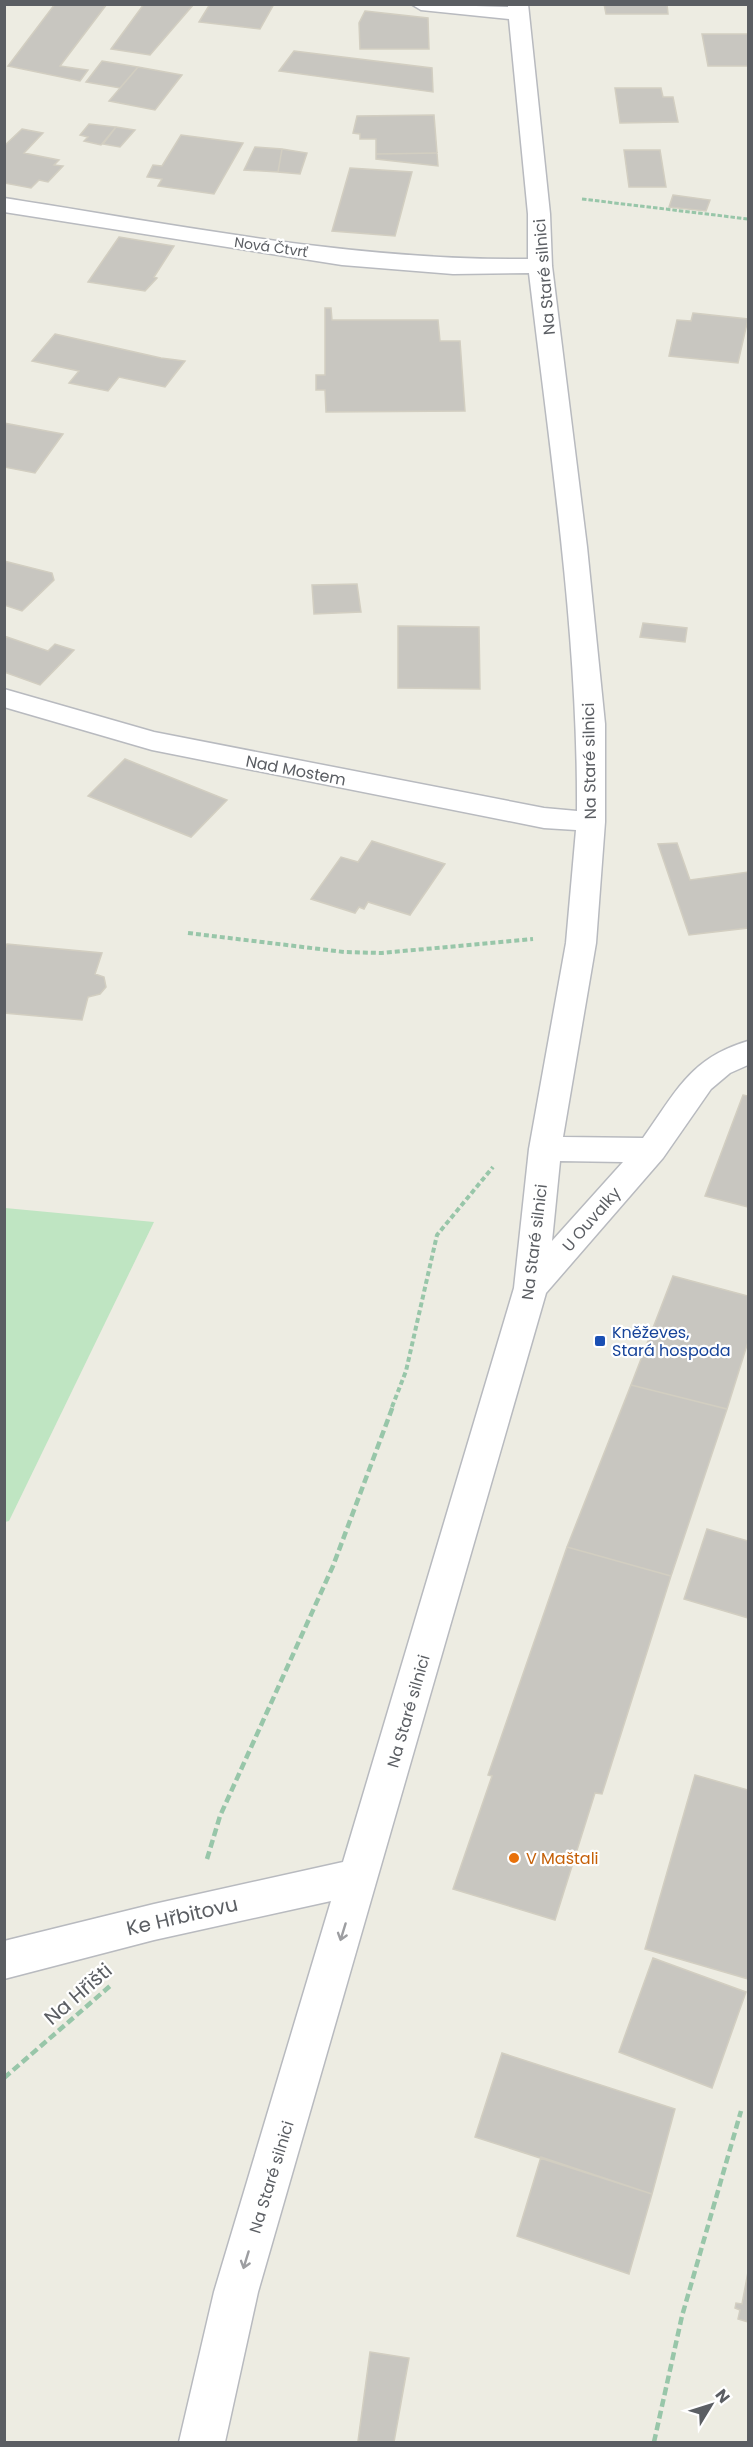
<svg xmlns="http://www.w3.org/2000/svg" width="753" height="2447" viewBox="0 0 753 2447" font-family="Poppins,sans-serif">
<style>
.green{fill:#bfe5c2}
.building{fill:#c8c6c0;stroke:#d2cec1;stroke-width:1.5}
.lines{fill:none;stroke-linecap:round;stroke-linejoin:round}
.street-casing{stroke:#b8babf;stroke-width:3}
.path-far2{stroke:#98c6a9;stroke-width:3;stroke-dasharray:4.5 2;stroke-linecap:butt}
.path-far1{stroke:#98c6a9;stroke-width:4;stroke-dasharray:5 3;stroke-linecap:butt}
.path{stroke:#98c6a9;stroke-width:4.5;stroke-dasharray:8 4;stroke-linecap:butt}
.street{fill:#fff;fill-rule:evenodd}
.oneway{stroke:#9d9ea1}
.transit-dot{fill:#1a4fb4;stroke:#fff;stroke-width:2}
.food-dot{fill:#e8710a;stroke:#fff;stroke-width:2}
.labels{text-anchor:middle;stroke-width:4.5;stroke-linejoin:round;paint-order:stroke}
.far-street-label{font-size:14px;fill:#5b5e63;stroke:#fff}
.street-label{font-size:16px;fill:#5b5e63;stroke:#fff}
.transit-label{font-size:16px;fill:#164399;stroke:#fff;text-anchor:start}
.food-label{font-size:16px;fill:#c56008;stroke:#fff;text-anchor:start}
.near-street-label{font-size:20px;fill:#5b5e63;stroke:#fff}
</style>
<rect width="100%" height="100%" fill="#edece2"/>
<path class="green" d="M5,1208L154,1222L9,1521L5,1522Z"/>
<path class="building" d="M55,4H107L60,66L88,70L80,81L8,66Z
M144,4H194L150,55L111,49Z
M210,4H274L260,29L199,22Z
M604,4H667L668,14H606Z
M365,11L428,18L429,49H360L359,23Z
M702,34H748V66H708Z
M294,51L432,68L433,92L279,71Z
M102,61L138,67L120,88L86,82Z
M138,67L182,75L155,110L109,101Z
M615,88H661L663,97H673L678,122L620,123Z
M434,115L437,153L376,154V139H360V134L353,133L357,116Z
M89,124L116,127L101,145L84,141L88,137L80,135Z
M116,127L135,130L120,147L103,144Z
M22,129L43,133L24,153L59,160L54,165L63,166L48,182L39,180L31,188L4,183V146Z
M181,135L243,143L214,194L158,186L162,179L147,177L153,165L162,166Z
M255,147L282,149L278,172L244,170Z
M282,149L307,153L300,174L278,172Z
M624,150H660L666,187H629Z
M437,153L438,166L376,159V154Z
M350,168L412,172L395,236L332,231Z
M673,195L710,200L706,211L669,207Z
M119,237L174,246L154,277L157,278L145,291L88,282Z
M325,308H331L332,320H438L440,341H460L465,411L326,412L325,390H316V375H325Z
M693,313L748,319L738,363L669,356L677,320L691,321Z
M55,334L161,358L185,361L165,387L119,377L108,391L69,383L79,371L32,361Z
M4,423L63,434L35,473L4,467Z
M4,561L52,573L54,580L22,611L4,605Z
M357,584L361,612L314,614L312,585Z
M643,623L687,628L685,642L640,637Z
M398,626L479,627L480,689L398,688Z
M4,636L48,651L55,644L74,650L40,685L4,672Z
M125,759L227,800L191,837L88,796Z
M372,841L445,864L410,915L368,902L364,909L359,907L355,913L311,899L341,857L358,862Z
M677,843L690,880L748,872V928L689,935L658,844Z
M7,944L102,953L95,974L104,977L106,987L100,994L88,997L82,1020L4,1013V952Z
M743,1095L748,1096V1207L705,1196Z
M673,1276L748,1296V1342L727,1409L631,1385Z
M631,1385L727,1409L671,1576L567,1547Z
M707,1529L748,1541V1618L684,1599Z
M567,1547L671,1576L602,1794L595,1793L555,1920L453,1889L492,1776L488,1775Z
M695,1775L748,1790V1979L645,1949Z
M653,1958L746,1992L712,2088L619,2052Z
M502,2053L675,2109L652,2194L475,2137Z
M541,2157L652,2194L629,2274L517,2236Z
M748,2272V2322L738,2319L740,2310L735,2308L736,2303L742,2304Z
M370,2352L409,2358L394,2442L358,2441Z"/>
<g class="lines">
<g class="street-casing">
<path id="street" d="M411,4L508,7V4H528L550,214L552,266L587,547L605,724V822L596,943L563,1137L643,1138C676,1092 690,1058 748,1041V1065L730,1073L711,1089L663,1158L546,1293L258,2292L225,2442H179L214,2292L331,1901L154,1940L4,1979V1941L154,1904L343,1862L514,1288L529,1149L566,943L576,830L544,828L152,750L4,707V689L154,732L544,808L577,811C578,631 550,452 529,273L453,274L342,265L4,212V198C178,225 352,261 528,259V214L509,19L421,10ZM560,1161L623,1162L552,1241Z"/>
</g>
<path class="path-far2" d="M582,199L748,219"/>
<path class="path-far1" d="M188,933L344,952L382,953L533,939
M392,1407L406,1371L437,1235L493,1167"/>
<path class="path" d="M207,1859L220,1816L333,1566L393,1406
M4,2078L110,1986
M654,2442L682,2316L741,2111"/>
<use href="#street" class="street"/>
</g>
<defs><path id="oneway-shaft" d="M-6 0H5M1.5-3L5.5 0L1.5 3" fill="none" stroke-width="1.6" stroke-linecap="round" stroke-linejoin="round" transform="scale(1.5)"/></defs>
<g class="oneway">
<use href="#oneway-shaft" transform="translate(343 1932) rotate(107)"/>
<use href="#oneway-shaft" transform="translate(246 2260) rotate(107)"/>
</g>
<rect class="transit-dot" x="594" y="1335" width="12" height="12" rx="3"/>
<circle class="food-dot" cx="514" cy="1858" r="6"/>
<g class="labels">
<g class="far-street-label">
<text transform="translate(271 247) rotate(8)" y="5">Nová Čtvrť</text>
</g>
<g class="street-label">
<text transform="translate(544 277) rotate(-95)" y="6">Na Staré silnici</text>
<text transform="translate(589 761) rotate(-91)" y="6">Na Staré silnici</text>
<text transform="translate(296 770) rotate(11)" y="6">Nad Mostem</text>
<text transform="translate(591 1219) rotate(-49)" y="6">U Ouvalky</text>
<text transform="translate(534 1242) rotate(-83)" y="6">Na Staré silnici</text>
<text transform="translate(408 1711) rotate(-74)" y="6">Na Staré silnici</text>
<text transform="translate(271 2177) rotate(-73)" y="6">Na Staré silnici</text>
</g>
<g class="transit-label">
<text x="612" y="1338">Kněževes,<tspan x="612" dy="18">Stará hospoda</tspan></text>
</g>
<g class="food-label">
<text x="526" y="1864">V Maštali</text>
</g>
<g class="near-street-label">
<text transform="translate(182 1916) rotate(-13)" y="7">Ke Hřbitovu</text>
<text transform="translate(78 1994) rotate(-41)" y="7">Na Hřišti</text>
</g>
</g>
<rect width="753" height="2447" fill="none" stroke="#5b5e63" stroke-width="12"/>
<g transform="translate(711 2405) rotate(52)" stroke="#ffffff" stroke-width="4.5" paint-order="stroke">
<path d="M0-4.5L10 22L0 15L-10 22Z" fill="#5b5e63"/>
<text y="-9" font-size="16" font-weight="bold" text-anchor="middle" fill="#5b5e63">N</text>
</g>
</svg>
